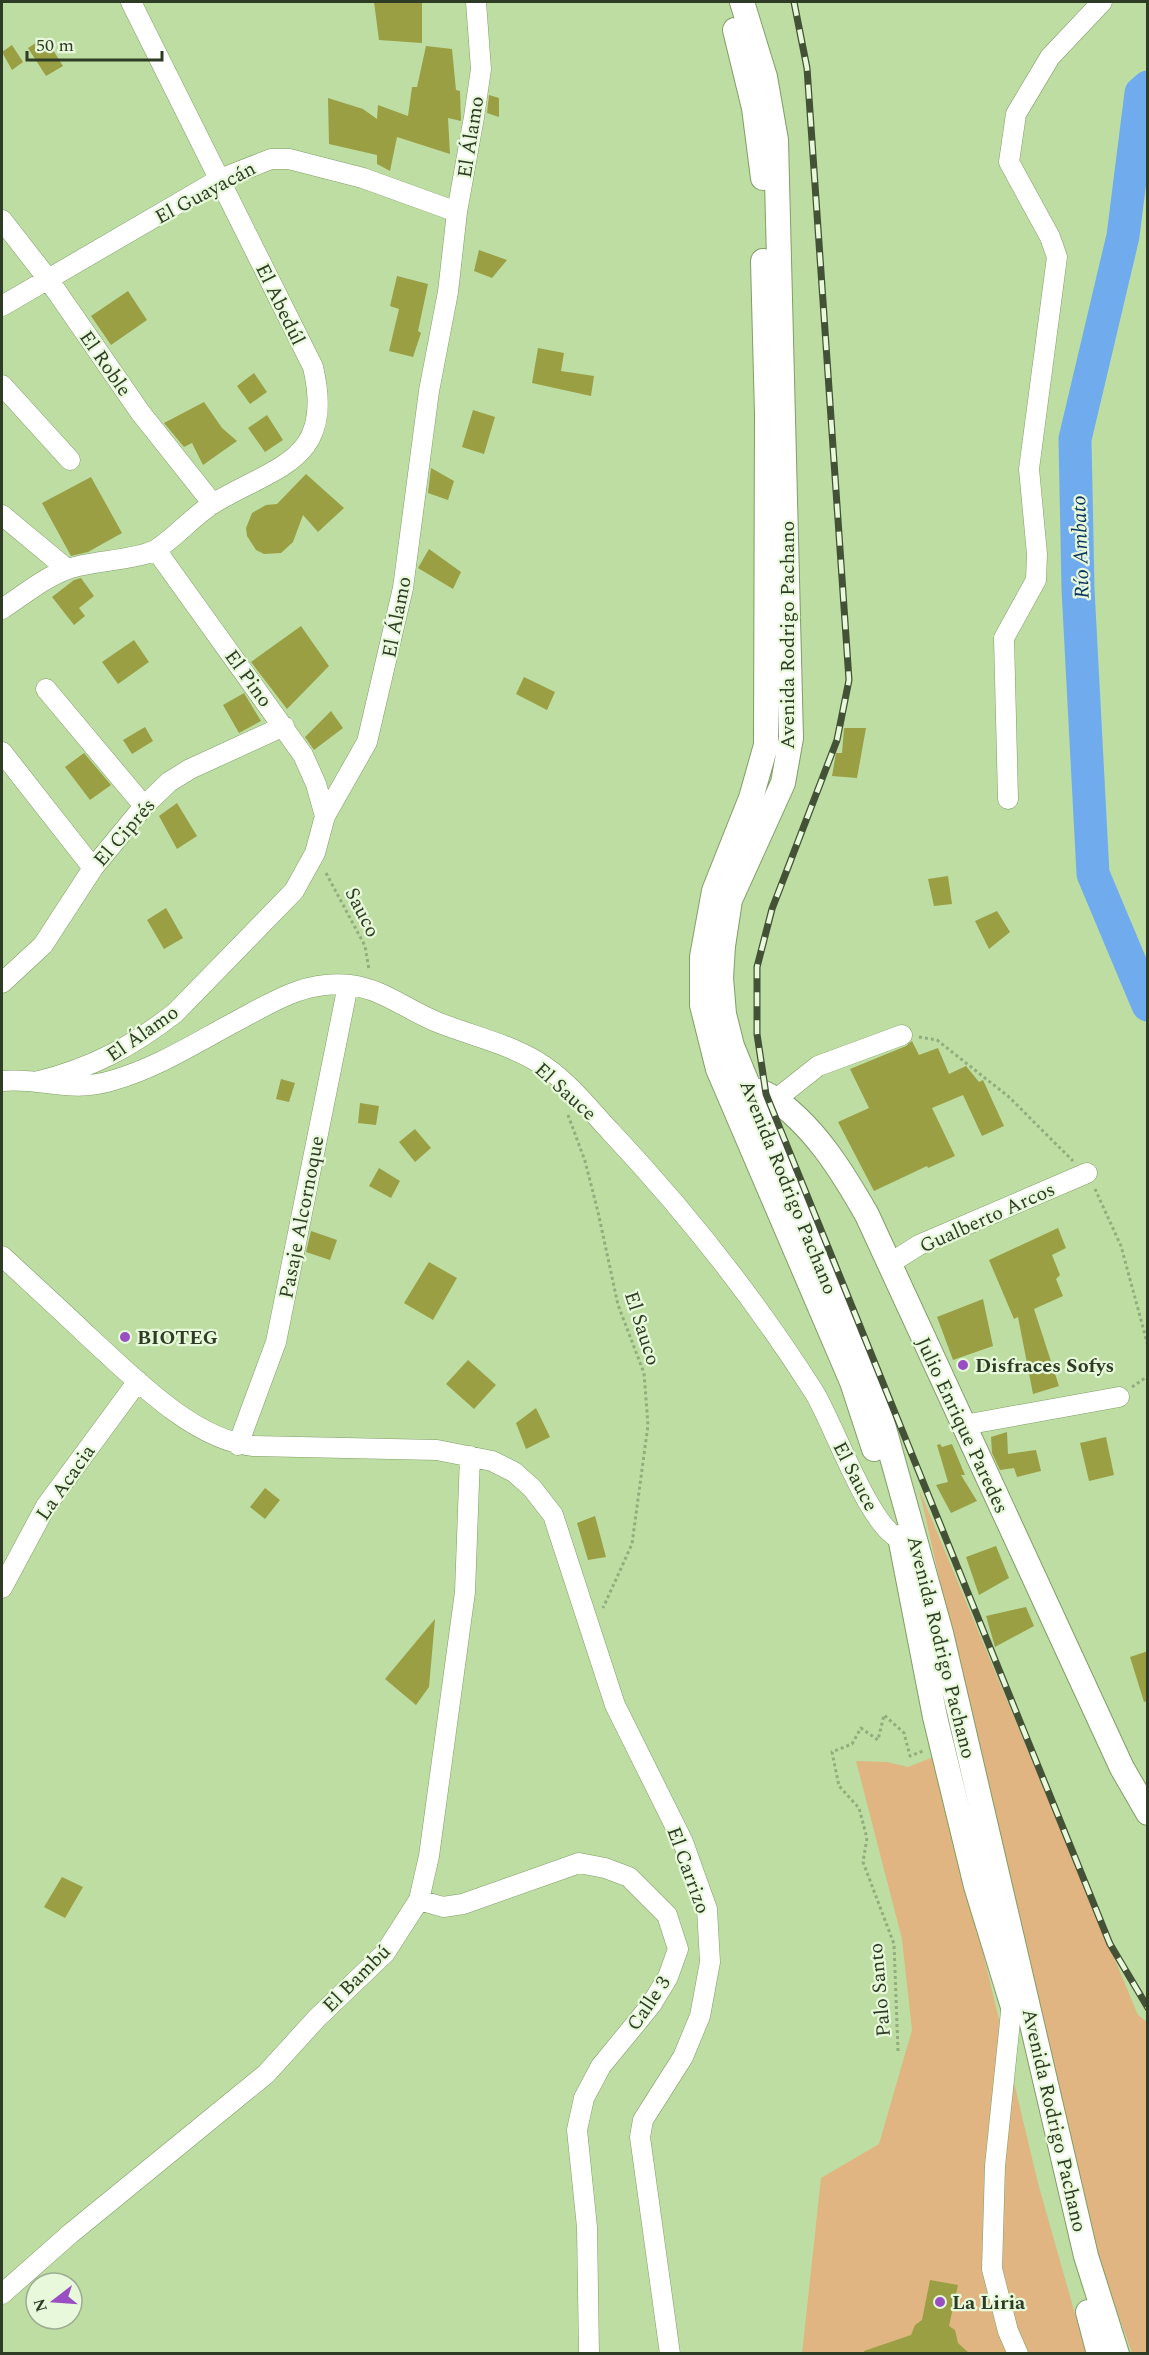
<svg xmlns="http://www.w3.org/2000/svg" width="1149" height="2355" viewBox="0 0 1149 2355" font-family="Spectral,serif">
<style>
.green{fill:#e0b581}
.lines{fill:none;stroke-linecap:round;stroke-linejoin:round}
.river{stroke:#70aced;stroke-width:33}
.building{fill:#9a9f44}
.minor-casing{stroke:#809e66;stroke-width:21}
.major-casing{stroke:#809e66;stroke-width:26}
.path{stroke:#92ac7d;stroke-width:3;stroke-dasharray:3 3;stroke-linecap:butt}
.minor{stroke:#fff;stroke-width:20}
.major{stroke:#fff;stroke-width:24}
.rail-casing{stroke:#435236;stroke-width:7}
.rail{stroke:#e8f9db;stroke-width:4.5;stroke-dasharray:14;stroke-linecap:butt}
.poi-dot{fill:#994fc2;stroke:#e8f9db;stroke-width:2}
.labels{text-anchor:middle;stroke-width:4.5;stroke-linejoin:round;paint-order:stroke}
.street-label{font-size:20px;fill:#2f3c25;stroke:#e8f9db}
.poi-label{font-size:20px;font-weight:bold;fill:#2f3c25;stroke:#e8f9db;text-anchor:start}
.water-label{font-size:21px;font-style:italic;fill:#08345e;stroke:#e8f9db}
</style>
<rect width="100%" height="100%" fill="#bddda3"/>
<path class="green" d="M919,1489L1138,2015L1147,2022V2353H1132L1101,2266L1049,2057Z
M936,1756L1038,2183L1086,2353L802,2354L821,2178L879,2144L912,2030L902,1939L856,1761L887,1762L908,1767Z"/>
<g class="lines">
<path class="river" d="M1148,87L1141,93L1123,236L1075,439L1078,589L1093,874L1148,1005"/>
</g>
<path class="building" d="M374,2H422V43L379,40Z
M45,37L63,66L46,76L28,48Z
M12,45L23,62L12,70L2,52Z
M426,46L452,49L456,90L460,91L461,121L448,118L450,154L397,137L390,171L377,164V155L329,144L328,98L363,109L377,119L378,105L408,116L412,87H417Z
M489,95L499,98V117L487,113Z
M479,250L507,260L492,278L474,271Z
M397,276L428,284L418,331L421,333L413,357L389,351L399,309L390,306Z
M128,291L147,320L111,345L91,316Z
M538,348L564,353L561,371L594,376L591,396L532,383Z
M254,373L267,392L250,404L237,386Z
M204,402L222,428L237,441L203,465L192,443L184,447L164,423Z
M473,410L495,417L484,454L462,447Z
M267,415L283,440L265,452L248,428Z
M431,468L454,481L448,500L428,493Z
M306,474L344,508L318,532L303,515L293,542L281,553L264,554L256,550L247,536L246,528L252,513L266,505L277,504Z
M91,477L122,533L88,552L71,556L42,503Z
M429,549L461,572L453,589L418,568Z
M81,578L94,596L79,608L85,616L74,625L52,597L74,580Z
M301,626L329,666L287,709L251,662Z
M134,640L149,662L118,684L102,662Z
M524,677L555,692L547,710L516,694Z
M244,693L261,721L239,733L223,705Z
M331,711L343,728L314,750L305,737Z
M145,727L153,741L132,754L123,740Z
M844,728H866L857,778L832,776L836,753H842Z
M84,753L111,785L90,800L65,767Z
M177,803L197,836L177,849L159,816Z
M948,876L952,904L934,906L928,879Z
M166,908L183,938L164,949L147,920Z
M997,911L1010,932L989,949L975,921Z
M912,1041L919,1055L938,1048L949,1074L966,1066L979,1082L983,1080L1004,1126L982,1136L963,1095L932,1108L955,1156L928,1168L927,1166L874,1191L838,1122L869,1108L850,1069L906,1046Z
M281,1079L295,1083L289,1102L276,1099Z
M360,1103L379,1106L376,1125L358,1123Z
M415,1129L431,1148L415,1162L399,1142Z
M379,1168L400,1181L391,1198L369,1186Z
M1058,1228L1066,1248L1052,1255L1060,1275L1056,1279L1063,1296L1034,1309L1059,1386L1033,1394L1018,1317L1014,1319L989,1260Z
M311,1231L337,1240L330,1260L306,1252Z
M429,1262L457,1278L433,1320L404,1303Z
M983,1299L993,1346L953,1360L937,1317Z
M468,1360L496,1385L474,1409L446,1384Z
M536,1408L550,1437L526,1449L516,1423Z
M1007,1432L1008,1454L1036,1450L1041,1471L1017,1477L1014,1468L1000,1470L992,1453L991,1437Z
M1106,1437L1114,1475L1089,1481L1080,1443Z
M940,1444L942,1447L952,1444L965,1475H961L977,1501L951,1513L936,1485L948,1482L937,1445Z
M265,1488L280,1500L265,1519L250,1507Z
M595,1516L606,1557L588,1560L577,1523Z
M996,1546L1009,1578L979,1595L966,1557Z
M1026,1607L1034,1626L995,1647L986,1616Z
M435,1619L429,1687L416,1705L385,1679Z
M1148,1651V1701L1144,1702L1130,1657Z
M62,1877L83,1887L65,1918L44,1907Z
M930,2280L958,2285L949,2326L955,2330L958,2343L970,2354H865L864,2351L911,2335L915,2325L922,2320Z"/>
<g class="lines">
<g class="minor-casing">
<path id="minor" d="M2,220L48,279L140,412L213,504
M2,306L220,179L271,159H289L363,178L457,212
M2,385L70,460
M2,515L67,569
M156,550L303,755L316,784L325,816
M2,609C22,596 45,577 68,569C89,561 140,560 157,549C177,536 193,516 214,503C278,465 335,461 313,367L131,2
M46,689L144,806
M2,752L93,868
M1008,799L1004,638L1036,580L1037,554L1029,469L1057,257L1050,237L1009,162L1016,114L1050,57L1102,2
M2,983L43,945L93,868L144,806L169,782L190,769L284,726
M2,1081C43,1077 70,1094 114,1080C156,1068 194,1044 233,1023C271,1003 304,980 350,985C383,989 407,1010 437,1022C474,1037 515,1045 547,1068C571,1085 591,1111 611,1132C686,1212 755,1299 814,1392C832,1420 871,1532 901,1539C905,1539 909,1538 913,1538
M36,1082C91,1068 130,1048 175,1013L294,891L315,853L325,816L367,742L403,588L429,391L448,292L457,212L474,117L481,69L476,2
M775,1100L818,1066L902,1035
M2,1256C31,1283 61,1310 90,1338C133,1377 193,1440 253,1446L437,1450L492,1461L514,1472L532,1488L553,1515L615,1705L683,1842L707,1909L710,1962L700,2016L683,2057L643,2120L640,2137L670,2354
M889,1264L919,1245L1087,1173
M964,1425L1119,1397
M238,1445L276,1342L348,985
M2,1588L46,1506L138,1381
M419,1900L443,1907L463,1904L579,1863L605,1868L629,1877L667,1915L678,1949L668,1977L651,2005L601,2066L584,2098L577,2130L587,2227L589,2354
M1012,2002L995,2166L992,2269L1008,2331L1018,2354
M2,2294L70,2234L266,2074L317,2018L385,1953L419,1900L429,1856L465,1592L470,1456"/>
</g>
<g class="major-casing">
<path id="major" d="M742,2L765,77L776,140L791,738L783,783L730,900L723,946L721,978L724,1014L732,1046L875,1396L941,1633L1086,2256L1117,2354
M735,30L754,108L763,178
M763,261L767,415L766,745L751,798L714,891L702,957V1005L718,1069L852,1382L874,1449
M748,1087C755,1091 763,1092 770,1096C813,1124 842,1171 867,1215L1122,1768L1148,1813
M900,1537L935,1717L976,1886L1013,2007
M1088,2312L1099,2354"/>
</g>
<path class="path" d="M326,873L365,946L369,970
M919,1037L937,1040L1009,1097L1073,1161
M568,1115L585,1161L598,1212L618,1305L644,1373L648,1425L632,1544L603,1608
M1095,1189L1121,1246L1148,1346
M1132,1387L1148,1376
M898,2051L894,1944L863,1862L867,1838L859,1808L839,1786L832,1752L852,1744L861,1728L878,1740L884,1715L904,1733L910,1756L923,1751"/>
<use href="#minor" class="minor"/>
<use href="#major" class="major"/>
<g class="rail-casing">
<path id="rail" d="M794,2L807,68L849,680L837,740L772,909L757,967V1034L766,1094L1110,1944L1148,2008"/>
</g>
<use href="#rail" class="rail"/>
</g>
<g class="poi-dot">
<circle cx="125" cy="1337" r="6"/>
<circle cx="963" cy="1365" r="6"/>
<circle cx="940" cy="2302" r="6"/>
</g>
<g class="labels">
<g class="street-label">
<text transform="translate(470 137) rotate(-81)" y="7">El Álamo</text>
<text transform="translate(205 192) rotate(-28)" y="7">El Guayacán</text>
<text transform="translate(281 304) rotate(64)" y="7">El Abedúl</text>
<text transform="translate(106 363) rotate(55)" y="7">El Roble</text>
<text transform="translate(396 617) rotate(-79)" y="7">El Álamo</text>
<text transform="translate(787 635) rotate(-90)" y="7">Avenida Rodrigo Pachano</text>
<text transform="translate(249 678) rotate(54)" y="7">El Pino</text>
<text transform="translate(124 832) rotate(-49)" y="7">El Ciprés</text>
<text transform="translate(363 912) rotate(63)" y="7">Sauco</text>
<text transform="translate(142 1033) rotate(-35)" y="7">El Álamo</text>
<text transform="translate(566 1091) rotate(42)" y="7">El Sauce</text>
<text transform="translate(789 1187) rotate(68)" y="7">Avenida Rodrigo Pachano</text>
<text transform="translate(301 1217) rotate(-79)" y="7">Pasaje Alcornoque</text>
<text transform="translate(987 1217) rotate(-24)" y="7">Gualberto Arcos</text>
<text transform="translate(643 1328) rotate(72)" y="7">El Sauco</text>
<text transform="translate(963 1425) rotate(65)" y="7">Julio Enrique Paredes</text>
<text transform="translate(856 1476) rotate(63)" y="7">El Sauce</text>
<text transform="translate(65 1482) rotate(-55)" y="7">La Acacia</text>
<text transform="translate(942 1647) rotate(76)" y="7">Avenida Rodrigo Pachano</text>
<text transform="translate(689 1870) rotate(70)" y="7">El Carrizo</text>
<text transform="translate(356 1978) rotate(-45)" y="7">El Bambú</text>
<text transform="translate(879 1990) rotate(-95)" y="7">Palo Santo</text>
<text transform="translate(648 2003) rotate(-56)" y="7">Calle 3</text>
<text transform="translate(1055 2120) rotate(77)" y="7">Avenida Rodrigo Pachano</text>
</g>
<g class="poi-label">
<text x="137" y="1344">BIOTEG</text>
<text x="975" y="1372">Disfraces Sofys</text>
<text x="952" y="2309">La Liria</text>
</g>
<g class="water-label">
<text transform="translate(1080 547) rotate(-92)" y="7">Río Ambato</text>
</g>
</g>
<rect width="1149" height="2355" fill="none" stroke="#2f3c25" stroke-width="6"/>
<g transform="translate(54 2301) rotate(253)"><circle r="28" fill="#e8f9db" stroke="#9ead92" stroke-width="1.5"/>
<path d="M0-4.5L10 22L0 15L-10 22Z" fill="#994fc2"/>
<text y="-9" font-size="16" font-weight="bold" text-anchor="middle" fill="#2f3c25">N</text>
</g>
<path d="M27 51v9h135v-9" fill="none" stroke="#2f3c25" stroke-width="3"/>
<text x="36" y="51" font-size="18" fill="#2f3c25" stroke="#e8f9db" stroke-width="4.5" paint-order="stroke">50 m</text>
</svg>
